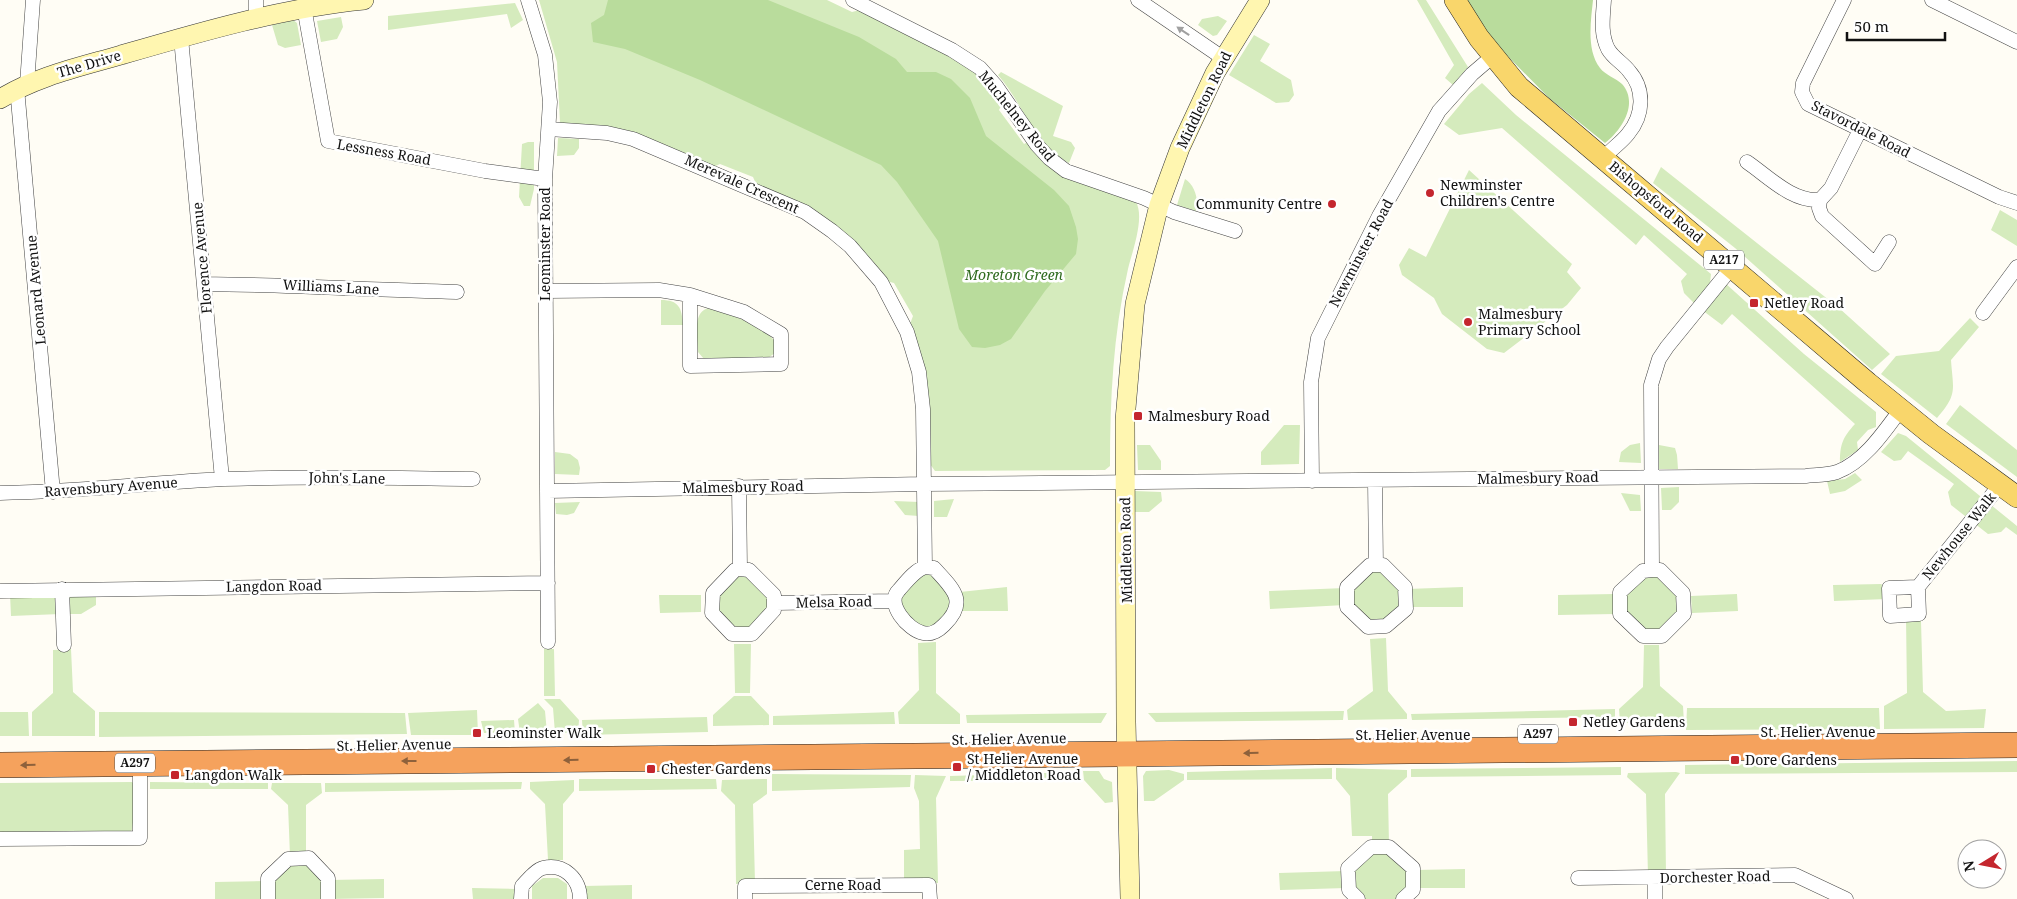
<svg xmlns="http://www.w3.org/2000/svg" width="2017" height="899" viewBox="0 0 2017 899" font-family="'Noto Serif',serif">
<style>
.green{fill:#d5ebbd}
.forest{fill:#b9dc9c}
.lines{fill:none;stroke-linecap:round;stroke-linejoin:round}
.street-casing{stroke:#444;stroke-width:15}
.secondary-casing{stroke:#333;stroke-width:20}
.primary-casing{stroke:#222;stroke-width:22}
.highway-casing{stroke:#222;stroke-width:26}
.street{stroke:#fff;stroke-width:14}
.secondary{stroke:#fff6b0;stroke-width:19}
.primary{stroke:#f9d66b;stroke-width:21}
.highway{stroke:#f5a25d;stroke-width:25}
.oneway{fill:#a0a0a0}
.oneway2{fill:#8e613b}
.poi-dot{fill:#c4262e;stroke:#fff;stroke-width:2}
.labels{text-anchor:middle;stroke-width:5;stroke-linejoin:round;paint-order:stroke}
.shield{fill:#fff;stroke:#585858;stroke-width:1}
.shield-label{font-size:12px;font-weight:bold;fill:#111}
.street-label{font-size:14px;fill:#111;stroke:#fff}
.poi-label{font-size:14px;fill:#111;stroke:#fff;text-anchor:start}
.park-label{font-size:14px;font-style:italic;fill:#2f6b1f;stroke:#fff}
</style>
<rect width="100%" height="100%" fill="#fffdf5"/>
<path class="green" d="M539,0H827L852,12L860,10L970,67L1003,102L999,110L1024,144L1028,142L1036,152L1136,202C1145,218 1132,252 1128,269C1113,334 1110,400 1110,466L1105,470L935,471L930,464L927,385L910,324L913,316L894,283L886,281L873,264L757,186L753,177L720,164L713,167L560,123L557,62Z
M1417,0H1426L1468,67L1453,85L1445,78L1454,65Z
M515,3L523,20L511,28L507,14L388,30V16Z
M1218,16L1227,21L1217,35L1213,36L1198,25L1202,19Z
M341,17L343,27L337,39L321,42L317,21Z
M293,20L297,23L301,45L285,48L278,45L272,25Z
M1254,35L1270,44L1260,61L1291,80L1294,95L1289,102L1276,103L1229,75Z
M1001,72L1063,106L1053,136L1071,142L1075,148L1069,163C1034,146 1023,103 998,75Z
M1482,83L1516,115L1711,274L1710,283L1694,303L1684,293L1681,281L1687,274L1644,235L1636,245L1502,128L1459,135L1444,124L1469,94Z
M558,138L579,139V148L574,155L557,156Z
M528,142H534V189L530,206H524L519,197L522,144Z
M1661,167L1839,308L1890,354L1872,370L1735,248L1653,183Z
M1469,170L1572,264L1567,272L1581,288L1567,305L1504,353L1487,349L1442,314L1434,298L1402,275L1399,265L1409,248L1426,257Z
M1185,179C1195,185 1199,200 1196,211L1177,205Z
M2000,210L2017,220V246L1991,230Z
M1725,283L1804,354L1876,412V427L1868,430L1857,442L1858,450L1840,462C1840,444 1843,437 1855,424L1732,314L1722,325L1702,310Z
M661,300C679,300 682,308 683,325H661Z
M710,308C729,314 766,326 776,343L775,353L768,358L704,359L698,352C698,339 691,310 710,308Z
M1970,318L1979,327L1951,360C1953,390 1958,394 1937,418L1881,374L1896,356L1939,351Z
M1960,405L2017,450V477L1946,424Z
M1284,425H1300L1299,464L1261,465V452Z
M1898,433L1906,436L2017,526V535L2006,527L2001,532L1988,534L1951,505L1948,492L1954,484L1908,451L1901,460L1894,461L1881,452Z
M1640,443L1641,463L1619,462L1621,452L1630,445Z
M1137,445H1150L1161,461V470H1138Z
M1659,445L1675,448L1677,455L1678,469H1658Z
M555,452L570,454L578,460L580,468L579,475L555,474Z
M1855,473L1862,480L1845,491L1830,494L1827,481L1845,479Z
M1679,487V502L1671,510H1662L1661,488Z
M1135,491L1161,492L1162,501L1149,512H1134Z
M1621,493L1640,495L1641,511H1630Z
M954,499L947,517H934V501Z
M894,501L919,502V516L905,515Z
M580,502L574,513L567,515L556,514L555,503Z
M1371,567H1382L1403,588V608L1385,624L1369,625L1349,605V587Z
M1660,572L1681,594V612L1660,632H1645L1622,614V592L1644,573Z
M921,573H932L948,588L952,603L941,622L928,627L916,625L901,607L900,595Z
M736,575H748L771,597V606C748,633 743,637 717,611V599Z
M1881,584L1887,589V599L1834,601L1833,585Z
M1007,587L1008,611H961L960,592Z
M1463,587V607H1408L1407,589Z
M1345,588V605L1270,609L1269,591Z
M60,591V614L11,616L10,594Z
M65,591H96V605L81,614H66Z
M1615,594V614L1558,615V595Z
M1737,594L1738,611L1692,613L1691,596Z
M659,595H701V612L660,613Z
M1917,616L1921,621L1923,692L1946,711L1986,709L1984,728L1884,729V706L1907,693L1906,617Z
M1386,638L1388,691L1407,714V719L1348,720L1347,710L1373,691L1370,639Z
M936,642V693L960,714V724H899L898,712L919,690L918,643Z
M734,644H751L750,693H735Z
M1644,645H1659L1660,686L1683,706L1684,723H1620L1619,709L1643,687Z
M71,649L73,692L95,711V736H32V712L53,693V650Z
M544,649H554L555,696H544Z
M734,696H751L769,715V725L713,726V715Z
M544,699H560L579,720L578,733H555L553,708Z
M538,703L545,711L547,733H520L518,719Z
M1687,708H1879L1880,729L1686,730Z
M1615,709V717L1412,720L1411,714Z
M477,710L478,735H411L408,713Z
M1344,711L1343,720L1156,722L1148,713Z
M0,712H28L29,736H0Z
M99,712L405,713L407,734L99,737Z
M894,712L895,724L773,725V716Z
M1107,713L1101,723H967L966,715Z
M707,717L708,732L583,735L582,720Z
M514,720L515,733H484L481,721Z
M2017,761V772L1685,774V765Z
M1621,767V775L1411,777V769Z
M1332,768V779L1187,780V772Z
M1336,768L1407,770V777L1388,794L1389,845H1372V836H1352L1350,796L1336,779Z
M1169,770L1184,774V780L1154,801H1144L1143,776L1146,771Z
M1083,771H1099L1104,779L1112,782L1113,802L1105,803L1084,780Z
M1079,772L1078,780L950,781V776Z
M1676,772L1680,773L1665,794L1666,875L1648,876L1646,794L1627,777L1628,773Z
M772,774L911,775L910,787L772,791Z
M915,775L946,776L936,798L938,883H904V850L920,849L919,801L914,788Z
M579,779H716L717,789L579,791Z
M767,779V794L753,804L755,883L736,884L735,805L721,791L722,780Z
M574,780V791L563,804V860H548L545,804L530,789V782Z
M132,782L136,786L137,792L132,830L127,834H0V783Z
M150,782L268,783V789H150Z
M522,782L521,789L325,792V783Z
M272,783H321L322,793L306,805V855L290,856L288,805L271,789Z
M1389,847L1410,870V889L1400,899H1362L1352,889L1351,869L1372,850Z
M289,862H308L325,879V899H272V879Z
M1465,869V888H1415L1416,870Z
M1346,871V888L1280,890L1279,873Z
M543,878H558L567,884V899H532V886Z
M384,879V898L331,899L330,880Z
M265,881V899H215V882Z
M632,885V899H584V886Z
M472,888L516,889L517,899H473Z"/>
<path class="forest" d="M608,0H768L859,37L896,59L907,72H936L951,79L970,98L986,136L1054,190L1069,206L1076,227L1078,239L1076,254L1045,291L1011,339L1000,345L985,348L972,347L959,329L938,241L897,182L881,165L700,80L625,49L593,42L591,23L604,15Z
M1463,0H1593C1591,20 1586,50 1600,68C1605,75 1616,78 1622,84C1639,103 1622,130 1605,143L1549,98L1483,31Z"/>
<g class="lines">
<g class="street-casing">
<path id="street" d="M256,0V19
M528,0L545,55L550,102L545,179L548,642
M853,0L952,50L980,68L996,86L1037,145L1049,158L1066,171L1144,198L1174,212L1235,231
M1138,0L1223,58
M1844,0L1803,83L1802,92L1808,104L1999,197L2017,203
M1932,0L2017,42
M304,7L328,141L485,171L545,179
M181,38L222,479
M27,84L33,0
M17,88L53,492
M549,129L607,133L633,139L805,212L832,231L850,246L881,282L907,332L919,372L923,409L925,567
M1604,158C1611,149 1621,143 1628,134C1644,115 1645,89 1629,71C1623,63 1613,58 1608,49C1600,33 1603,17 1604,0
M1747,162C1769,177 1792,202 1820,200L1819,208L1822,216L1875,264L1889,242
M1820,200L1831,188L1860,130
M205,284C289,285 373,290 457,292
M546,291L659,290L690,295
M690,295L744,312L781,334V364L690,366Z
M1983,313L2017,267
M1375,480L1376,565
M1312,481L1311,382L1318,338L1379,216L1439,111L1472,74L1493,56
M739,486L740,569
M548,491L924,484L1806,476C1816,475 1827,475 1837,472C1864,462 1884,432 1901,409
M0,493C75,492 148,483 223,479C306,476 389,478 473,479
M1370,565H1383L1405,587L1406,609L1386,626L1368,627L1347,607V587Z
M925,567L934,568C952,588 969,601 944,625C938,631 932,635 923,633C908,630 885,603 899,590C906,582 915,570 925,567Z
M740,569L749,570L774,595V610L752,634H732L712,613L713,593L735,570Z
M1652,570L1651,385L1659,359L1667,347L1732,267
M1652,570H1660L1683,593L1684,614L1662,636H1643L1620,614V592L1643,571Z
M1918,587L1889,588L1890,616L1919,614L1918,587L2000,485
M62,589L64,645
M0,591L548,583
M776,603L893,601
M0,839L140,838V763
M1578,878L1795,875L1846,899
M1655,878V899
M268,899V878L288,859L309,858L328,878V899
M521,899L522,886C527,881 535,870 543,868C564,863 580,879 580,899
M745,899V886L929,885L930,899
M1358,899L1349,890L1348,868L1371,847H1389L1413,868V890L1403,899"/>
</g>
<g class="secondary-casing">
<path id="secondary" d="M0,99C37,76 80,67 121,55C200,32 282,8 364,0
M1130,899L1126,722L1125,420L1135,304L1159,205L1180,148L1215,73L1260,0"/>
</g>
<g class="primary-casing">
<path id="primary" d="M1455,0L1479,38L1519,87L1868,383L1931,434L2017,497"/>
</g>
<g class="highway-casing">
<path id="highway" d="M0,765L2017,745"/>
</g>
<use href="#street" class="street"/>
<use href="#secondary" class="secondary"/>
<use href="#primary" class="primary"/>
<use href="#highway" class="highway"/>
</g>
<defs><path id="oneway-solid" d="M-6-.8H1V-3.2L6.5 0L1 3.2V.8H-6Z" transform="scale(1.25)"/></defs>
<use class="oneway" href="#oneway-solid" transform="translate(1183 31) rotate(-146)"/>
<g class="oneway2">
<use href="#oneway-solid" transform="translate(1251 753) rotate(179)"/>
<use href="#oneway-solid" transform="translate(571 760) rotate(179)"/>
<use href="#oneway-solid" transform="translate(409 761) rotate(180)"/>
<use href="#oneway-solid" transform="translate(28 765) rotate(179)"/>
</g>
<g class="poi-dot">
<circle cx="1430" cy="193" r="5"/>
<circle cx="1332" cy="204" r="5"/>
<rect x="1749" y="298" width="10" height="10" rx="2.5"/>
<circle cx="1468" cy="322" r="5"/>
<rect x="1133" y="411" width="10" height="10" rx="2.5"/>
<rect x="1568" y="717" width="10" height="10" rx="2.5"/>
<rect x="472" y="728" width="10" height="10" rx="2.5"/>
<rect x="1730" y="755" width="10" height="10" rx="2.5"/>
<rect x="952" y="762" width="10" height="10" rx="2.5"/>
<rect x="646" y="764" width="10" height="10" rx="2.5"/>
<rect x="170" y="770" width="10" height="10" rx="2.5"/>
</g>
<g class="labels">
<g class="shield">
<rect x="1704" y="250.5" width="40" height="19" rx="4"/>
<rect x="1518" y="724.5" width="40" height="19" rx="4"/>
<rect x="115" y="753.5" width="40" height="19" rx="4"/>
</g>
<g class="shield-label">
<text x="1724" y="264">A217</text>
<text x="1538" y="738">A297</text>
<text x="135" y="767">A297</text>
</g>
<g class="street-label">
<text transform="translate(89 64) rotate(-16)" y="5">The Drive</text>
<text transform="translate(1204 100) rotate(-64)" y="5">Middleton Road</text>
<text transform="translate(1017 116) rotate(51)" y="5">Muchelney Road</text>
<text transform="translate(1861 129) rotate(27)" y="5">Stavordale Road</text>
<text transform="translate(384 152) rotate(10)" y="5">Lessness Road</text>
<text transform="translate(742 184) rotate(24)" y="5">Merevale Crescent</text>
<text transform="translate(1656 202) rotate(40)" y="5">Bishopsford Road</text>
<text transform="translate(545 244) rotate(-90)" y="5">Leominster Road</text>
<text transform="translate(1361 253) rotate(-62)" y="5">Newminster Road</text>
<text transform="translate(202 258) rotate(-95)" y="5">Florence Avenue</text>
<text transform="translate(331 287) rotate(3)" y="5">Williams Lane</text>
<text transform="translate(36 290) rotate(-95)" y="5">Leonard Avenue</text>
<text transform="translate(347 478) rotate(1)" y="5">John's Lane</text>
<text transform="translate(1538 478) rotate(-1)" y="5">Malmesbury Road</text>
<text transform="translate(111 487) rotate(-4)" y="5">Ravensbury Avenue</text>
<text transform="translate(743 487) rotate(-1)" y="5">Malmesbury Road</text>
<text transform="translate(1959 536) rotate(-51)" y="5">Newhouse Walk</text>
<text transform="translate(1126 550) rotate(-91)" y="5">Middleton Road</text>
<text transform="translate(274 586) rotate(-1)" y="5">Langdon Road</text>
<text transform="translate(834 602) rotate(-1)" y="5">Melsa Road</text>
<text x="1818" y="737">St. Helier Avenue</text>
<text x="1413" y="740">St. Helier Avenue</text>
<text transform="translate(1009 739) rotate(-1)" y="5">St. Helier Avenue</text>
<text transform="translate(394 745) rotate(-1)" y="5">St. Helier Avenue</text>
<text transform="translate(1715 877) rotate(-1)" y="5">Dorchester Road</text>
<text x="843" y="890">Cerne Road</text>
</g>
<g class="poi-label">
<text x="1440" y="190">Newminster<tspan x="1440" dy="16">Children's Centre</tspan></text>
<text x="1322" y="209" text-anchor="end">Community Centre</text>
<text x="1764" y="308">Netley Road</text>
<text x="1478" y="319">Malmesbury<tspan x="1478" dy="16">Primary School</tspan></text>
<text x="1148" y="421">Malmesbury Road</text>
<text x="1583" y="727">Netley Gardens</text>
<text x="487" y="738">Leominster Walk</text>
<text x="967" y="764">St Helier Avenue<tspan x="967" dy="16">/ Middleton Road</tspan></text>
<text x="1745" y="765">Dore Gardens</text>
<text x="661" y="774">Chester Gardens</text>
<text x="185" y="780">Langdon Walk</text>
</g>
<g class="park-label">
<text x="1014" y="280">Moreton Green</text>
</g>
</g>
<g transform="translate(1982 864) rotate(260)"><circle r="24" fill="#ffffff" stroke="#a0a0a0"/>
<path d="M0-4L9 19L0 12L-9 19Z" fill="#c4262e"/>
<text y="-8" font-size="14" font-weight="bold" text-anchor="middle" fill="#111111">N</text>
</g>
<path d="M1847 32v8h98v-8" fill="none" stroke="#111111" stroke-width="2.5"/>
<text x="1854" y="32" font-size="15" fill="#111111" stroke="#ffffff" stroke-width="4" paint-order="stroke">50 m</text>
</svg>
